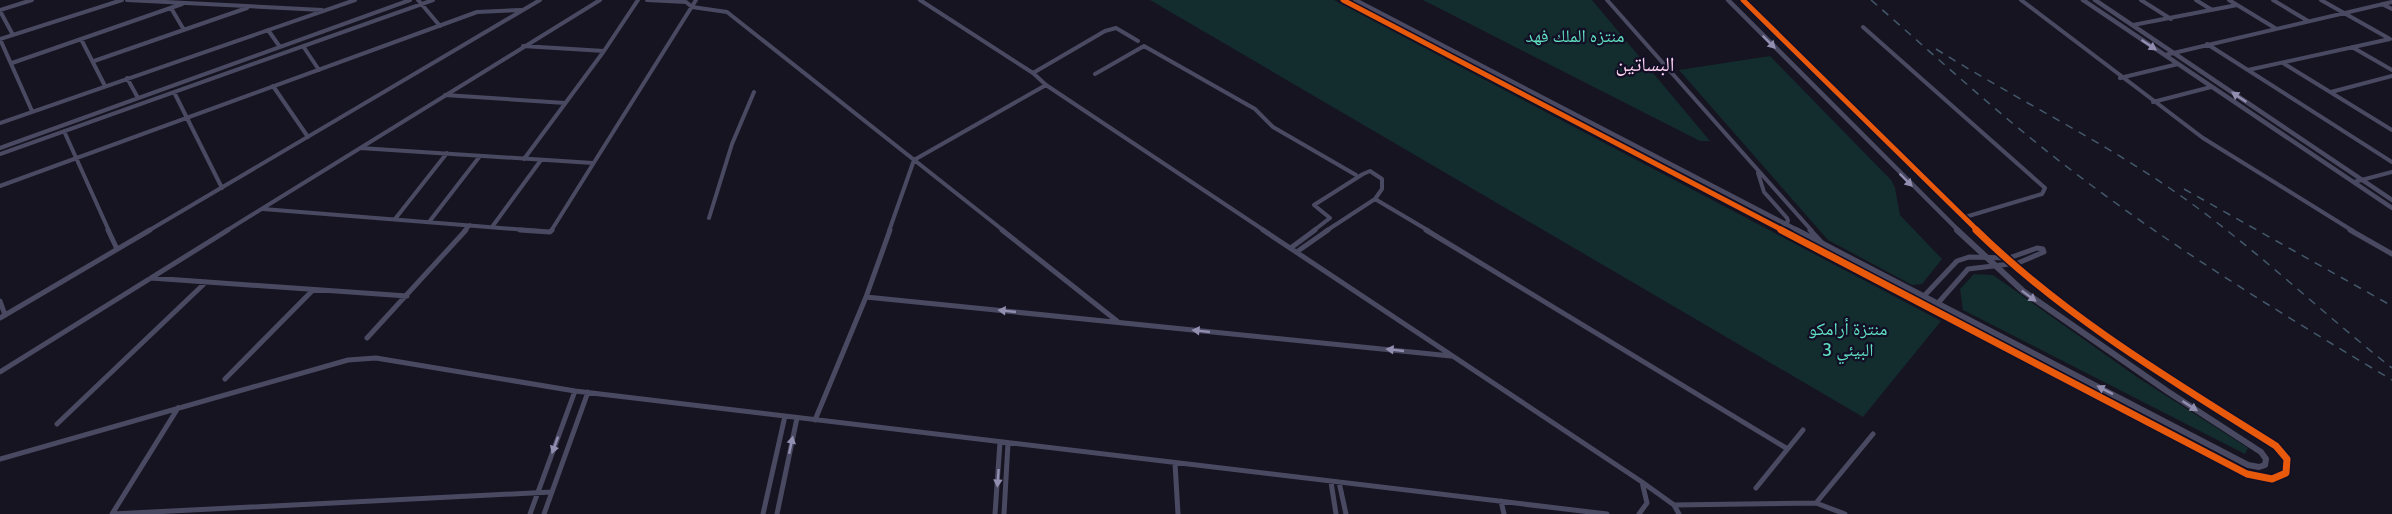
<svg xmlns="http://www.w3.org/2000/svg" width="2392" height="514" viewBox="0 0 2392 514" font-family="Cabin,'Noto Naskh Arabic',sans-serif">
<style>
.green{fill:#132c2d}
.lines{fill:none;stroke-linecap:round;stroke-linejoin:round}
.minor-far1{stroke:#4a4962;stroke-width:4}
.minor{stroke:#4a4962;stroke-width:5}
.tertiary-far1{stroke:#4a4962;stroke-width:4.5}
.tertiary{stroke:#4a4962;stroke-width:6}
.rail{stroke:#43596b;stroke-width:1.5;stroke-dasharray:8 7;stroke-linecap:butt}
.cycleway-far1-casing{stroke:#130f26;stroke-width:8}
.cycleway-casing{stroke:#130f26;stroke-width:10}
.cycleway-far1{stroke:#e8590c;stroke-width:5}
.cycleway{stroke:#e8590c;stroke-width:7}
.oneway{fill:#928eb0}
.labels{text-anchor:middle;stroke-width:4.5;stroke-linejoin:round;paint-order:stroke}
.park-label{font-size:18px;fill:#5fe0c0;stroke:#130f26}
.neighbourhood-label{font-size:20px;fill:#ffd6f0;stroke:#130f26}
</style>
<rect width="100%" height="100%" fill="#161421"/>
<path class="green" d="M1150,0H1334L1941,321L1863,417Z
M1423,0H1592L1710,141H1700Z
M1770,56L1891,180L1895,188L1900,215L1942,259L1922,284L1912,285L1828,240L1679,70Z
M1974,274L1993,275L2137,377L2248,448L2245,454L1963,310L1960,289Z"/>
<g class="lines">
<path class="minor-far1" d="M127,0L322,10
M418,0L440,26
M647,0L686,2L692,7L727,12L1004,231
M920,0L1033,73L1046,85L1265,231
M1607,0L1812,231
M2021,0L2203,138L2353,231
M2141,0L2171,19
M2196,0L2212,10
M2229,0L2275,28
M2273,0L2308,21
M2321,0L2390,39
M2382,4L2392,9
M171,8L184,30
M0,10L32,0
M0,11L13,35
M2133,25L2237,5
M1863,27L2045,188L2042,194L1962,218
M268,30L280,47
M0,39L122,0
M0,39L32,111
M81,39L105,86
M2207,44L2392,162
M303,46L319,70
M523,46L604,51
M2352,47L2392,70
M2165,55L2392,2
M94,61L247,8
M12,63L182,4
M2283,63L2392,130
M2248,70L2390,39
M1033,73L1105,31L1116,28L1138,41
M1095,74L1144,46L1255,109L1273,127L1356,175
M127,78L138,98
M2120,78L2178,64
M273,86L308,137
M174,92L222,188
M2331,92L2392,76
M445,95L565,103
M2153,102L2211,87
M0,123L355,0
M64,131L109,231
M0,148L410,0
M360,148L593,163
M0,154L433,0
M524,159L604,51L638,0
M1758,173L1764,192L1787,218L1788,221L1783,227L1785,231
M2354,182L2392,172
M0,186L477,12L521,10
M1375,199L1429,231
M263,209L539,231
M709,218L732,144L754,92
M395,219L447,153
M429,222L480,156
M492,227L541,160
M148,231L540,0
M226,231L600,0
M464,231L470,225
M551,231L696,0
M889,231L914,160L1046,85
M1313,231L1330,218L1314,205L1363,174L1370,171L1382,179V189L1375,199L1326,231"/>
<path class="minor" d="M108,230L117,249
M520,230L550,232L552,230
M1002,230L1117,321
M1263,230L1642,482L1674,505L1679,514
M1426,230L1786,448
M1784,230L1786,233
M1810,230L1823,244L1824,249L1818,250
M2350,230L2392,254
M1292,247L1315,230
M2037,248L2043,249L2044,252L2018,263L1968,269L1938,303L1926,306L1924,296L1957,261L1969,257L2009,258Z
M1298,251L1328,230
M151,278L407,296
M866,297L1451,356
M0,301L5,315
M0,318L150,230
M367,338L466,230
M0,372L228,230
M225,379L313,290
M815,420L866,297L890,230
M57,424L206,282
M0,459L348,360L376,358L575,391L1607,514
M1175,463L1178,514
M1331,482L1336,514
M1339,482L1346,514
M1756,488L1803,430
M1501,501L1504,514
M1816,503L1845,514
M1674,505L1816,503L1873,434
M112,514L552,492
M112,514L178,408
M530,514L575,391
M544,514L588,392
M763,514L785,416
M777,514L797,418
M995,514L1000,442
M1004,514L1008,443
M1639,514L1647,503L1642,482"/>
<path class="tertiary-far1" d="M1343,0L1784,231
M1355,0L1799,231
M1728,0L1959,231
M1743,0L1978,231
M2083,0L2392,208
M2095,0L2392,200"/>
<path class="tertiary" d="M1781,230L2247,474L2272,479L2286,473L2287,459L2276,446C2171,380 2065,317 1976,230
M1796,230L2248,465L2259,467L2265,465L2266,459L2261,452L2167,391L2023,291L1957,230"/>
<path class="rail" d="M1871,0C1941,61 2009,124 2083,179C2181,253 2287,317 2392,380
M1936,49C2017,100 2103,141 2181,196C2255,248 2321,312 2392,368
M2184,189L2392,306"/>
<g class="cycleway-far1-casing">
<path id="cycleway-far1" d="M1343,0L1784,231
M1743,0L1978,231"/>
</g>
<g class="cycleway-casing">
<path id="cycleway" d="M1781,230L2247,474L2272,479L2286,473L2287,459L2276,446C2171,380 2065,317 1976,230"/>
</g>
<use href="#cycleway-far1" class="cycleway-far1"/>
<use href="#cycleway" class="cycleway"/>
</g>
<defs><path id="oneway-solid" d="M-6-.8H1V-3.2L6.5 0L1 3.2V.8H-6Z" transform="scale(1.5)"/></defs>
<g class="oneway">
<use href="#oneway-solid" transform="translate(1769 42) rotate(45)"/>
<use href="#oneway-solid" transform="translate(2149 45) rotate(34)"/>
<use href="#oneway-solid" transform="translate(2239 97) rotate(-146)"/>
<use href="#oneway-solid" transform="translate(1906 180) rotate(45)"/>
<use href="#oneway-solid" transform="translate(2029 296) rotate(37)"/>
<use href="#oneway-solid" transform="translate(1007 311) rotate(-174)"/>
<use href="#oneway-solid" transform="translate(1201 331) rotate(-174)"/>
<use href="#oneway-solid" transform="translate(1395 350) rotate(-174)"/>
<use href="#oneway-solid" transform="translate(2105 390) rotate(-153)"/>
<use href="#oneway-solid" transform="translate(2190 406) rotate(33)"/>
<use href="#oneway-solid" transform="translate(555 445) rotate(110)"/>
<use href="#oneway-solid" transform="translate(791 445) rotate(-78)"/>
<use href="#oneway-solid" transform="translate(998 478) rotate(94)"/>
</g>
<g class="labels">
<g class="park-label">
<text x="1575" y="42">منتزه الملك فهد</text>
<text x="1848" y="335">منتزة أرامكو<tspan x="1848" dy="21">البيئي 3</tspan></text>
</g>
<g class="neighbourhood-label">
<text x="1645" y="71">البساتين</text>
</g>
</g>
</svg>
